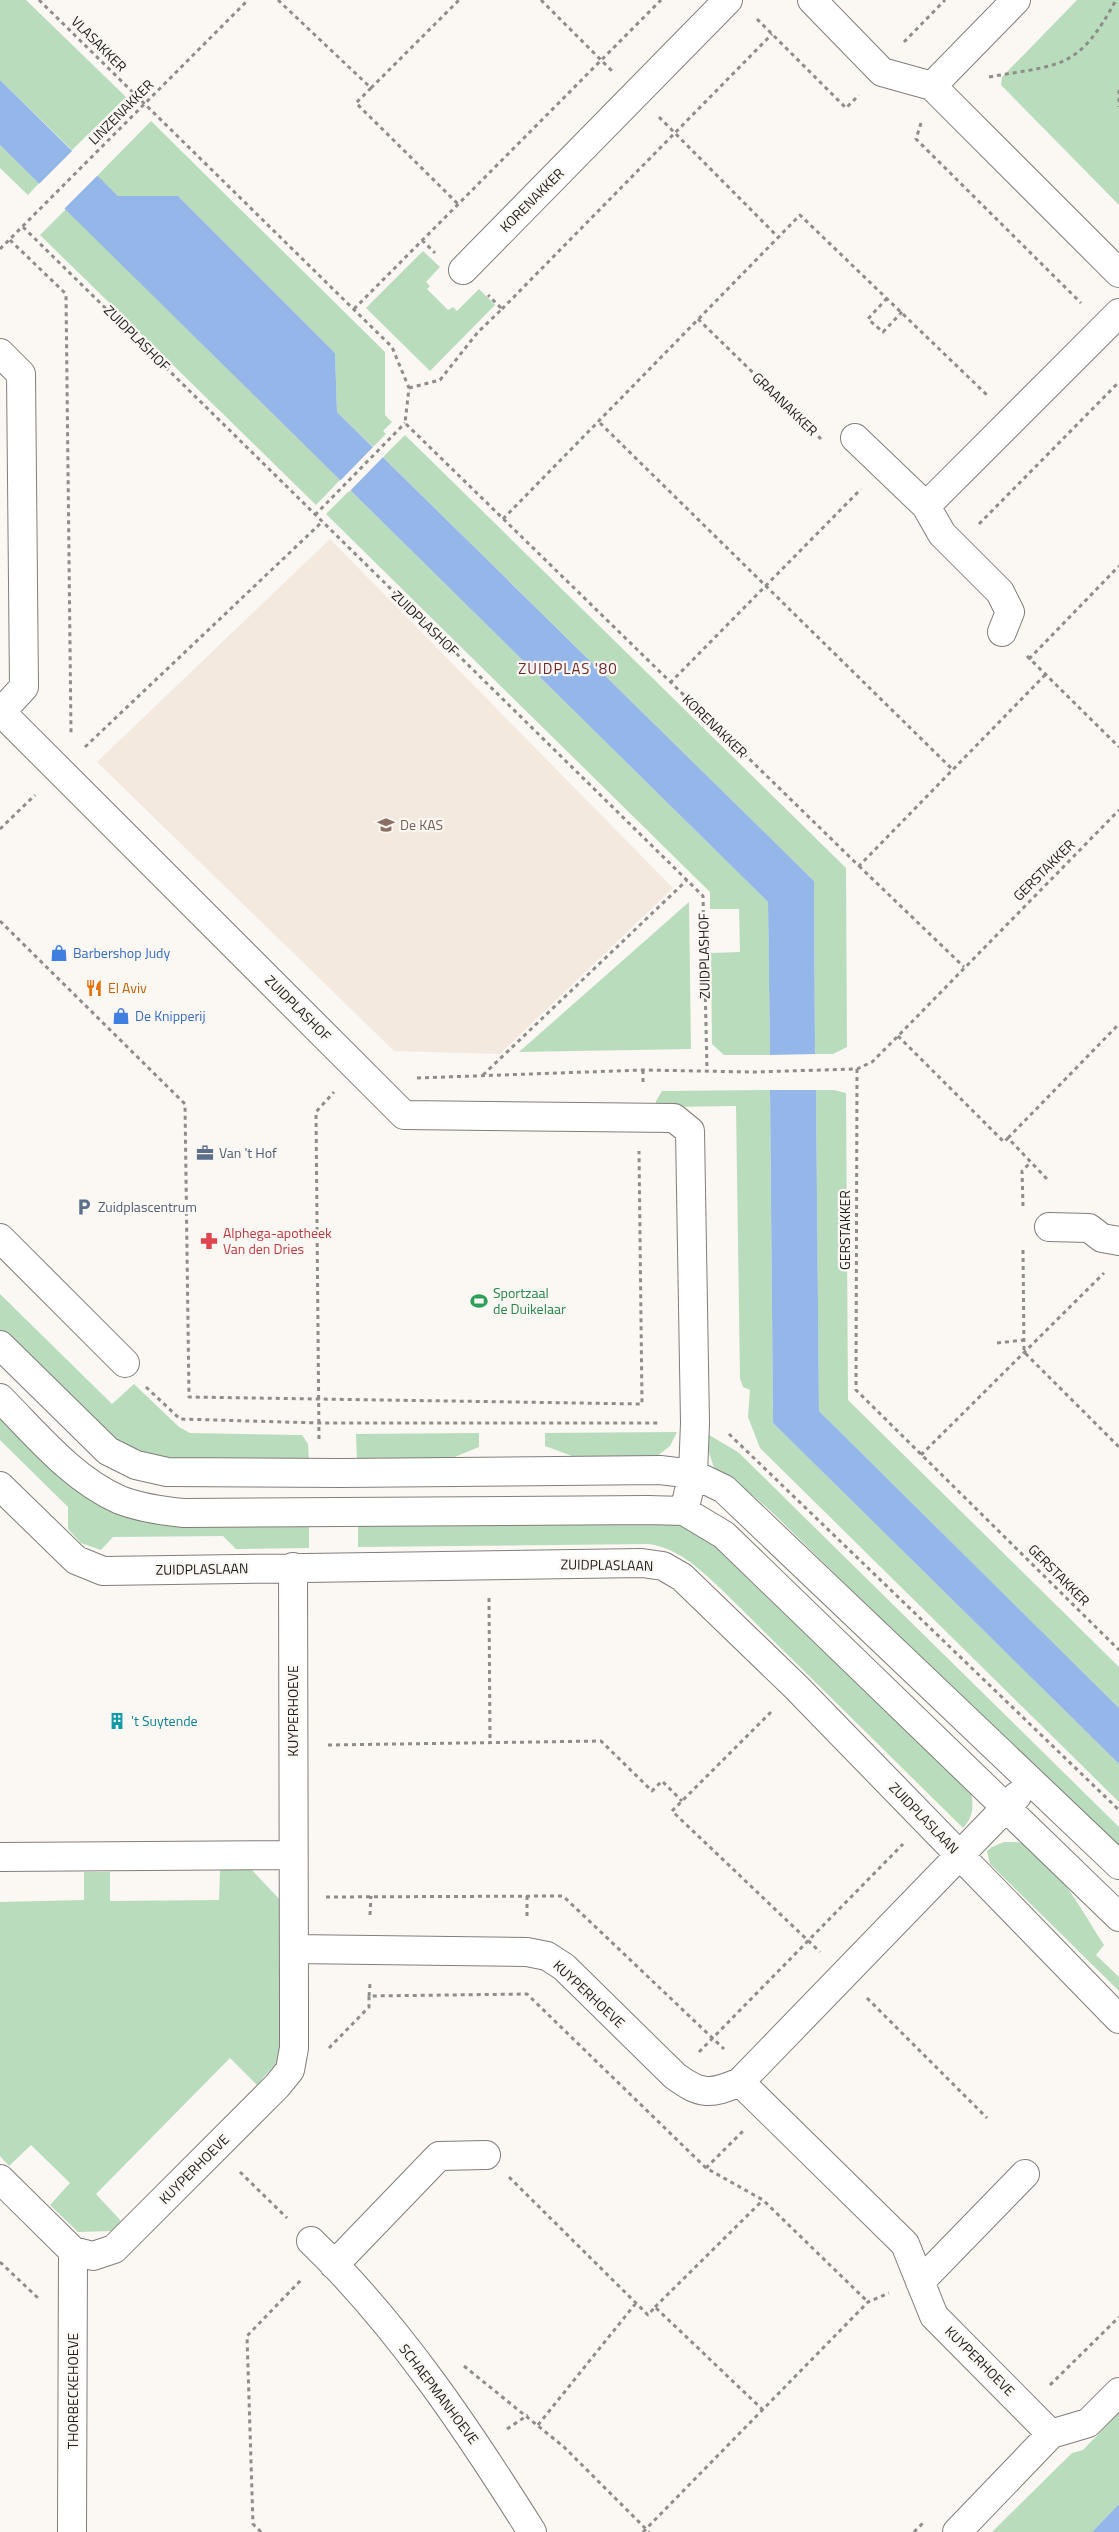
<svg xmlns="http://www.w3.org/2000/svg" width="1119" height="2532" viewBox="0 0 1119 2532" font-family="'Titillium Web',sans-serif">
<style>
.built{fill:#f3e9df}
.green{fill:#b9dcbc}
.water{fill:#95b6e8}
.pier{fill:#fbf7f3}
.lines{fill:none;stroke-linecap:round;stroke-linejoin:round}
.minor-casing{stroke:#827e7b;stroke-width:30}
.path{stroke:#8f8d8a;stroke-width:3;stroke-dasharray:4 4;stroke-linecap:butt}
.minor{stroke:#fff;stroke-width:28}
.labels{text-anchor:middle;stroke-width:4.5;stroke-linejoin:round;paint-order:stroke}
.street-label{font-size:14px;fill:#1d1c1a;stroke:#fbf7f3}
.education-label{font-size:14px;fill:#785e54;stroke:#fbf7f3;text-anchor:start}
.shop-label{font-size:14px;fill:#366cbe;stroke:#fbf7f3;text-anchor:start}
.food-label{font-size:14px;fill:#c56008;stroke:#fbf7f3;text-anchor:start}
.service-label{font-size:14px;fill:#4e5e75;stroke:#fbf7f3;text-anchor:start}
.health-label{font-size:14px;fill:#be3a42;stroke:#fbf7f3;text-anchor:start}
.leisure-label{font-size:14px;fill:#27864d;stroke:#fbf7f3;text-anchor:start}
.culture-label{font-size:14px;fill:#0d838f;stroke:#fbf7f3;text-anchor:start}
.neighbourhood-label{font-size:15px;letter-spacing:1px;fill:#6e282d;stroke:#fbf7f3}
</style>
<rect width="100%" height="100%" fill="#fbf7f3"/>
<path class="built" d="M330,539L673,888L500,1054L394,1051L97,762Z"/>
<path class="green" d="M0,0H26L126,97L72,150L0,80Z
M1077,0H1119V205L1001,85L1002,77Z
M151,121L385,352V415L392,422L383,431L386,434L373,447L337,412L335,353L178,196H118L97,176Z
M0,145L39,183L28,195L0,168Z
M66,209L340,480L316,505L40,235Z
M423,251L440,267L426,282L430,286L427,289L448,310L453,307L457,311L479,289L495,305L430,371L366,308Z
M405,435L846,868L847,1047L833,1054H815L814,881L383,457Z
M350,490L768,902L770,1055H724L712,1044L711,953L740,952L739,909H710V892L326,514Z
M689,902L691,1049L519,1052Z
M770,1090L773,1423L1119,1764V1802L760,1448L748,1417L750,1390L743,1387L740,1378L736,1106L663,1107L656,1106V1101L662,1091Z
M816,1090H834L846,1093L848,1400L1119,1667V1708L819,1411Z
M0,1294L112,1404L134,1384L179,1427L190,1433L302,1435L308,1444L309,1462C279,1462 250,1462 221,1462C196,1462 168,1464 145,1455C98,1437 37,1367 0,1331Z
M0,1413L74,1482L309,1520V1548L236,1549L223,1536L113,1537L101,1550L81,1543L68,1529V1507L0,1440Z
M677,1432L670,1446L656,1457L583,1460L545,1446V1433Z
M479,1433V1447L445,1461L357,1462L356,1434Z
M709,1435L738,1452L1119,1827V1853L777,1517L755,1497L715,1470L709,1453Z
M631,1518L676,1524L714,1542L971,1793C974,1807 973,1817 963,1828L719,1587C697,1567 679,1549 649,1544L358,1547V1520Z
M1004,1842C1011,1842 1020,1841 1026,1845C1059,1866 1083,1913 1104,1945L1096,1955L1119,1977V1991L990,1864L987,1851L992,1847Z
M251,1869L282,1902L283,2047L278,2061L257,2085L230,2058L96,2194L121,2221L111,2231L78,2232L50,2205L70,2183L31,2145L9,2166L0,2156V1902L84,1900V1872H110V1901L219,1900L220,1870Z
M1119,2413V2504L1092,2532H992L1072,2453L1083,2450Z"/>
<path class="water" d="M0,80L118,196H178L335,353L337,412L814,881L815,1054L770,1055L768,902L0,145Z
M770,1090H816L819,1411L1119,1708V1764L773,1423Z
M1119,2504V2532H1092Z"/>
<path class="pier" d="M74,149L99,174L63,210L38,185Z
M375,445L385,455L349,492L339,482Z"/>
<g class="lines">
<g class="minor-casing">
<path id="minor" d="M812,0L882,72L932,86L1119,273
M932,86L1016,0
M463,270L728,0
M0,353L21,374L24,687L1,712L404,1115L674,1118L690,1131L695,1423L693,1474L684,1511
M855,438L926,506L942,534L1000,592L1010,612L1002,632
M926,506L1119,313
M1049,1227L1089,1228L1102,1238L1119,1241
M0,1238L125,1363
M0,1345L108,1451L136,1465L167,1472L341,1473L660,1470L693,1474L724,1489L1119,1865
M0,1398C36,1434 72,1479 120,1500C141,1508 162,1511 184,1513L648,1510L684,1511L724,1535L1119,1917
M0,1486L76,1560L103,1571L642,1563L663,1566L682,1577L796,1687L1119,2019
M0,1857L292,1855
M294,1949L527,1952L547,1956L564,1967L675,2076C701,2095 710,2095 740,2082L905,2244L934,2316L1051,2434
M740,2082L1017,1796
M0,2179L73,2251L93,2256L114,2249L277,2086L290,2070L294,2048V1996L293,1567
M311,2241C398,2325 468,2430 532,2532
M334,2265L439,2156L486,2155
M920,2282L1025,2174
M72,2532L73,2251
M957,2532L1051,2434L1088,2423L1119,2392"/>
</g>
<path class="path" d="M39,0L392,347L409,388L405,423L859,866L1045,675
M278,0L371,88L356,103L458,204
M541,0L612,71
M757,19L846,108L859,95
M904,42L945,0
M989,77C1062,64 1078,70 1116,0
M371,88L459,0
M1119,90V107
M659,117L778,237
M921,123L916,139L1081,303
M23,227L703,896L707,1070
M10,240L66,294L71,733
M422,240L435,253
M0,249L248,0
M887,298L868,319L883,332L902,312
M354,309L661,0
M502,309L772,34
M698,319L821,439
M409,388L440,380L478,332L502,309L488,295
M600,423L953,770
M315,515L405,423
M503,519L800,215L988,396
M979,524L1119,382
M1027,656L1119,747
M1029,659L1119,566
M670,683L861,489
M85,747L322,522
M0,829L35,795
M859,866L964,967
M0,921L185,1104L189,1397L642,1404L639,1151
M898,1036L1004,1142L1008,1138L1047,1179
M857,1069L856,1390L1119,1650
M643,1070V1085
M483,1075L687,880
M417,1078L643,1070L753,1072L857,1069L872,1062L898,1036L1119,810
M1008,1138L1119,1024
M1023,1206L1022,1171L1031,1162
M1023,1250L1024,1352L1119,1447
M997,1343L1024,1340
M146,1387L180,1419L319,1423H660
M729,1434L1119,1810
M319,1439L316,1112L334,1092
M921,1455L1104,1273
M489,1598L490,1743
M771,1712L672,1811L820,1952
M328,1745L601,1741L652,1791L662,1781L682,1801
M527,1896V1919
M326,1897L563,1896L724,2049
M370,1915L371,1896
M369,1996L370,1984
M867,1998L987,2118
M329,2048L369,2007V1996L527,1994L706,2168L763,2200L868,2302
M699,2052L903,1844
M706,2168L743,2131
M240,2172L287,2218
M509,2177L648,2315L655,2307L763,2410
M0,2262L38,2298
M655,2307L763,2200
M464,2366L564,2447L649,2532
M1050,2385L1119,2317
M538,2425L636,2303
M507,2429L528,2415
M261,2532L253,2524L247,2336L302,2279
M643,2532L868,2302L889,2293
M914,2532L924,2522"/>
<use href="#minor" class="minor"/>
</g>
<defs>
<g id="school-bare" transform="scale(1.35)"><path d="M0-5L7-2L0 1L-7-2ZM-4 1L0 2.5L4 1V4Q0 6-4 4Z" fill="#8d6e63" stroke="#fbf7f3" stroke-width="2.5" paint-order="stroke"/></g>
<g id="shop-bare" transform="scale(1.35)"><path d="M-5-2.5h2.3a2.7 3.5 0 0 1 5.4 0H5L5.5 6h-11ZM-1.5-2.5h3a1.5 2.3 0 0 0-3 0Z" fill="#3f7fe0" stroke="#fbf7f3" stroke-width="2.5" paint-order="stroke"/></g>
<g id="restaurant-bare" transform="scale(1.35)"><path d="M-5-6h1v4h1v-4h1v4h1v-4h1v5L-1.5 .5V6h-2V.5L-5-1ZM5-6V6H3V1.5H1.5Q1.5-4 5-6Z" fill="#e8710a" stroke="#fbf7f3" stroke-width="2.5" paint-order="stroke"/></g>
<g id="office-bare" transform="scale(1.35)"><path d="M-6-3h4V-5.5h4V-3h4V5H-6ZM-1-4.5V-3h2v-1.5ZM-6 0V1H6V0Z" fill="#5c6f8a" stroke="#fbf7f3" stroke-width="2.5" paint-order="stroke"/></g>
<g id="parking-bare" transform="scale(1.35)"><path d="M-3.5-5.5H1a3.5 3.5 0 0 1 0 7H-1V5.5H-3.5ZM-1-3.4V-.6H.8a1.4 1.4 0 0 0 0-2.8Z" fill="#5c6f8a" stroke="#fbf7f3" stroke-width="2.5" paint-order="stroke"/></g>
<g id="pharmacy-bare" transform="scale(1.35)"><path d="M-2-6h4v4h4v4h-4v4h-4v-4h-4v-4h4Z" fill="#e0444e" stroke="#fbf7f3" stroke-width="2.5" paint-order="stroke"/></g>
<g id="stadium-bare" transform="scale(1.35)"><path d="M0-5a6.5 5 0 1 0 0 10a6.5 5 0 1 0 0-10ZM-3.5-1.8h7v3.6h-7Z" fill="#2e9e5b" stroke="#fbf7f3" stroke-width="2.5" paint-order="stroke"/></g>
<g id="building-bare" transform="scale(1.35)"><path d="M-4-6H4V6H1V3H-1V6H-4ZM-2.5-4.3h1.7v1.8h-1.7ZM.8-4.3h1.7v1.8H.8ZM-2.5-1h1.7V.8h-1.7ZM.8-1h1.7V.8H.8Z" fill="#0f9aa8" stroke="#fbf7f3" stroke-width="2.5" paint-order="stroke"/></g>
</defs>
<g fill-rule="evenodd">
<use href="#school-bare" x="386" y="825"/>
<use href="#shop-bare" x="59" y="953"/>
<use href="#restaurant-bare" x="94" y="988"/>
<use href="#shop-bare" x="121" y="1016"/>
<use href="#office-bare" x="205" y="1153"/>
<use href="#parking-bare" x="84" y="1207"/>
<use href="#pharmacy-bare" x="209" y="1241"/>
<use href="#stadium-bare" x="479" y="1301"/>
<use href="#building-bare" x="117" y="1721"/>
</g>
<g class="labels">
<g class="street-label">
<text transform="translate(99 44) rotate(45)" y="5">VLASAKKER</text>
<text transform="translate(121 112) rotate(-45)" y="5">LINZENAKKER</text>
<text transform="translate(532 200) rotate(-45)" y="5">KORENAKKER</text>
<text transform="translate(137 338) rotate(45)" y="5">ZUIDPLASHOF</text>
<text transform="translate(785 404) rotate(44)" y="5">GRAANAKKER</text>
<text transform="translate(425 623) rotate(44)" y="5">ZUIDPLASHOF</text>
<text transform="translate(715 726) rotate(44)" y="5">KORENAKKER</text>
<text transform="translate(1044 870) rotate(-45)" y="5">GERSTAKKER</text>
<text transform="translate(704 956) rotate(-91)" y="5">ZUIDPLASHOF</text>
<text transform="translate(298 1008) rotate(45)" y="5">ZUIDPLASHOF</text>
<text transform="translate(845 1230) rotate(-90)" y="5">GERSTAKKER</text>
<text transform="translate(607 1565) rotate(1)" y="5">ZUIDPLASLAAN</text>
<text transform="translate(202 1569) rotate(-1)" y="5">ZUIDPLASLAAN</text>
<text transform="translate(1059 1575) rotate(45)" y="5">GERSTAKKER</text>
<text transform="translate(293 1711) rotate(-90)" y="5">KUYPERHOEVE</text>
<text transform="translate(924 1818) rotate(46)" y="5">ZUIDPLASLAAN</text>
<text transform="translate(589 1994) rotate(43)" y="5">KUYPERHOEVE</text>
<text transform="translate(194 2169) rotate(-45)" y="5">KUYPERHOEVE</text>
<text transform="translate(980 2361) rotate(45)" y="5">KUYPERHOEVE</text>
<text transform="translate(73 2391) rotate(-90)" y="5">THORBECKEHOEVE</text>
<text transform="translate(439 2394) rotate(53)" y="5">SCHAEPMANHOEVE</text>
</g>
<g class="education-label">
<text x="400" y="830">De KAS</text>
</g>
<g class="shop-label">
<text x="73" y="958">Barbershop Judy</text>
<text x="135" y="1021">De Knipperij</text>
</g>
<g class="food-label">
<text x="108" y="993">El Aviv</text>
</g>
<g class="service-label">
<text x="219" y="1158">Van 't Hof</text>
<text x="98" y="1212">Zuidplascentrum</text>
</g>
<g class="health-label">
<text x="223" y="1238">Alphega-apotheek<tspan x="223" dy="16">Van den Dries</tspan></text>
</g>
<g class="leisure-label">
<text x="493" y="1298">Sportzaal<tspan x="493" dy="16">de Duikelaar</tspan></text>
</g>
<g class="culture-label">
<text x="131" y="1726">'t Suytende</text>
</g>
<g class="neighbourhood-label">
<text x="568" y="674">ZUIDPLAS '80</text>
</g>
</g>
</svg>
